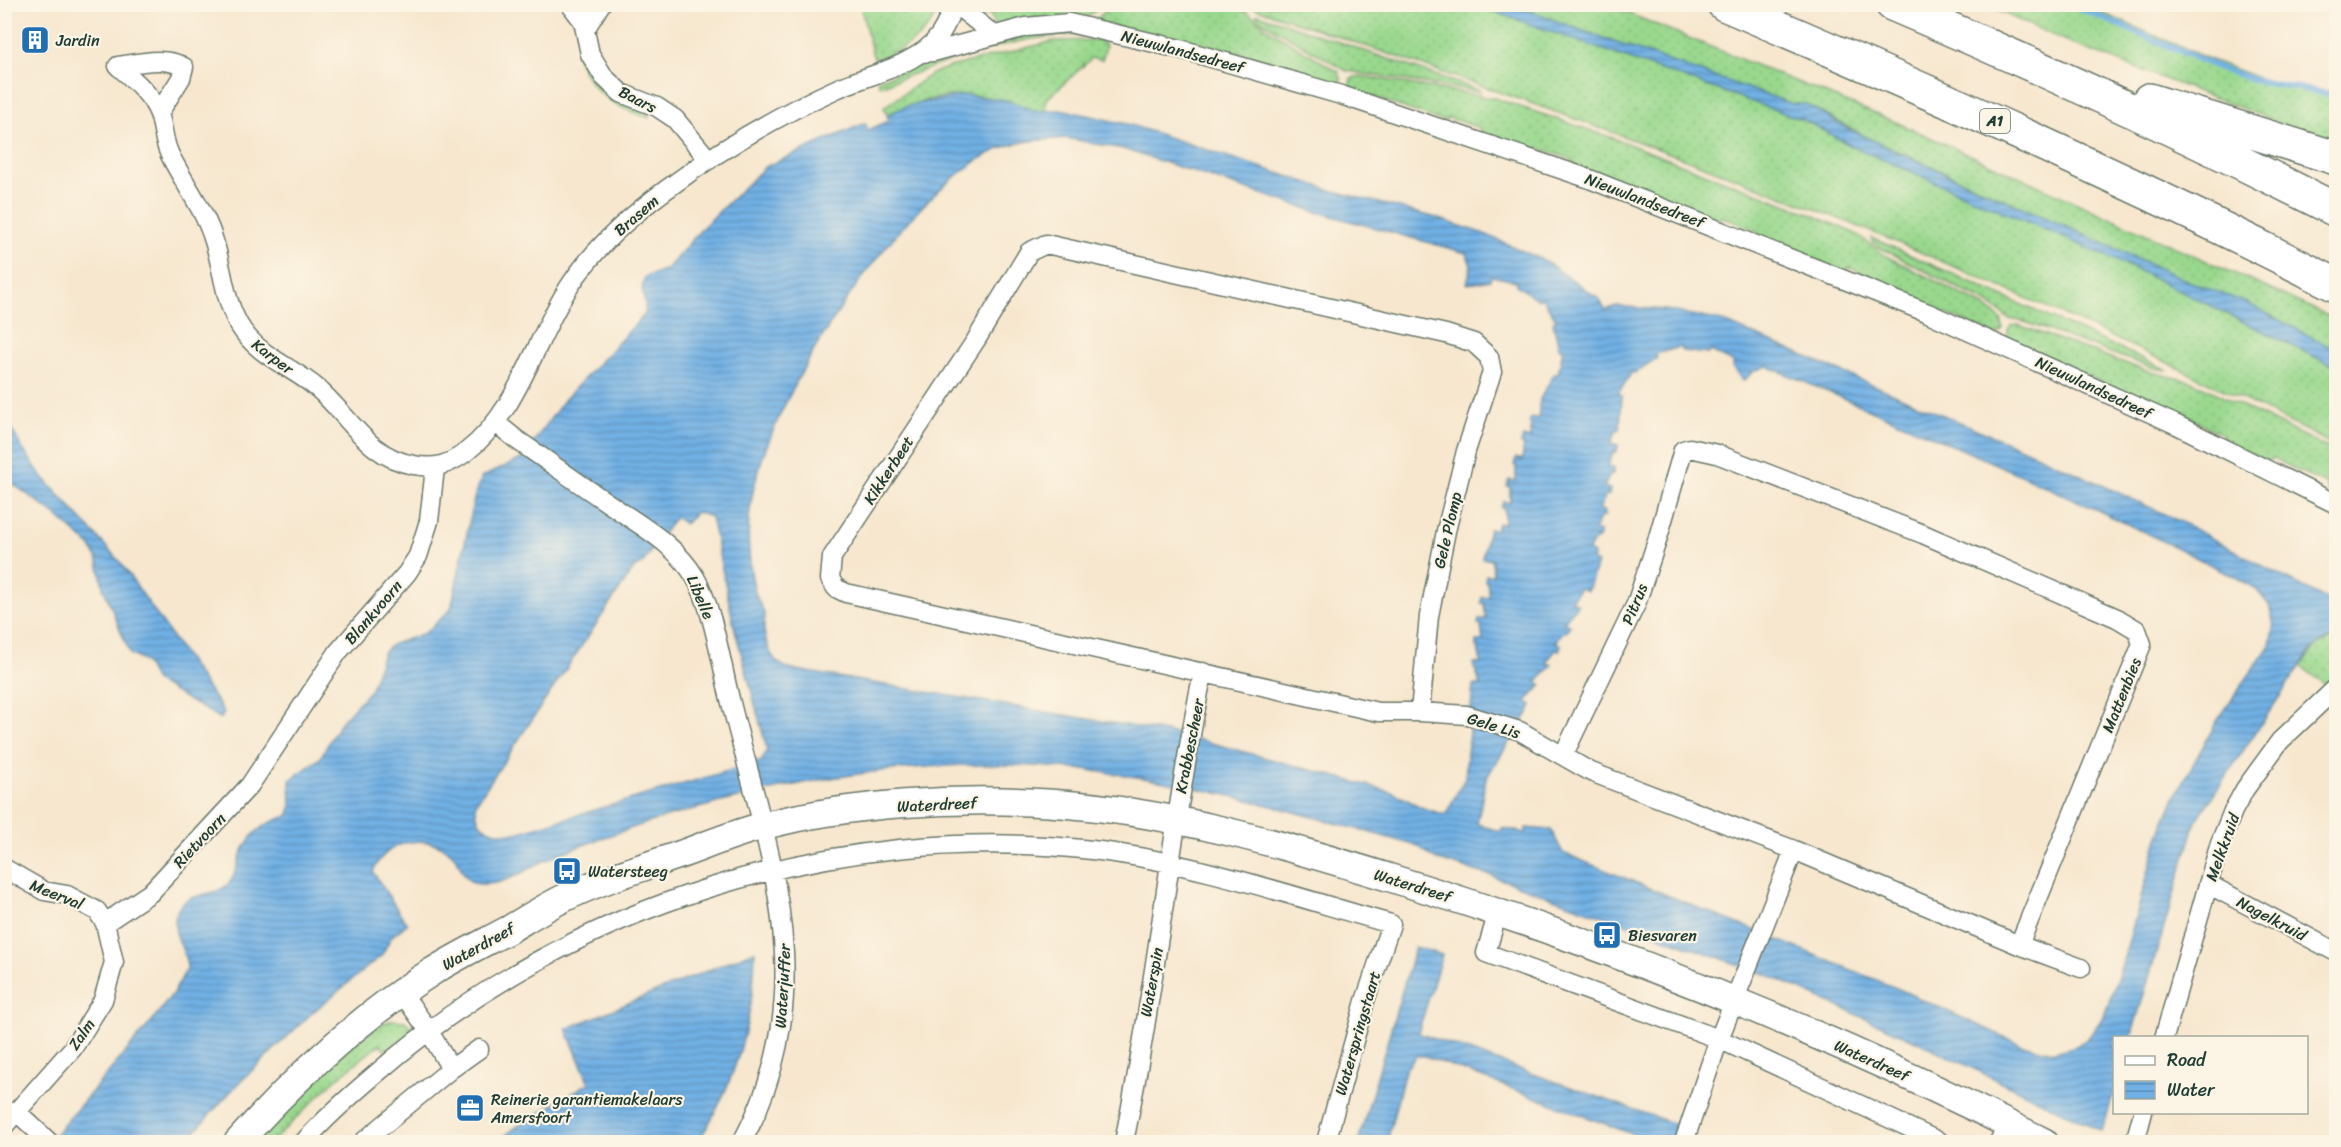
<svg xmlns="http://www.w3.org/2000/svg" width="2341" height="1147" viewBox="0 0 2341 1147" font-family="Sriracha,sans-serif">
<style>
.grass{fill:url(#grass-dots);stroke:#5c8a60;stroke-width:1.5}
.water{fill:url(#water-rules);stroke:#48768c;stroke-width:1.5;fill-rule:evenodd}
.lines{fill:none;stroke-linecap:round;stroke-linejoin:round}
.stream{stroke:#71b0e4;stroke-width:6}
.street-casing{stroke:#6b786a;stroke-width:21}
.secondary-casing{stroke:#6b786a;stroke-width:30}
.highway-casing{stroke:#6b786a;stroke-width:36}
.street{stroke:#fff;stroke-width:18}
.secondary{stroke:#fff;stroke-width:27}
.highway{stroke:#fff;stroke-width:33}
.labels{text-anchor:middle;stroke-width:4.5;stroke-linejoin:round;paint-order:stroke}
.shield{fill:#fcf5e5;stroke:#617469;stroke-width:1.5}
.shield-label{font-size:15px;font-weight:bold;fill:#1f3d34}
.poi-label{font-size:16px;fill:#1f3d34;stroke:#fcf5e5;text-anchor:start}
.street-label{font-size:16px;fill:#1f3d34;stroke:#fcf5e5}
</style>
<defs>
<pattern id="grass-dots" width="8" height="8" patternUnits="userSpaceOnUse" patternTransform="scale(1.5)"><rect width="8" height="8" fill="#99d88d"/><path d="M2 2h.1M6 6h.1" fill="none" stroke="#83ba7a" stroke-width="1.8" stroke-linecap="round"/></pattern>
<pattern id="water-rules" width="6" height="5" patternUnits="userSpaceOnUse" patternTransform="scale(1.5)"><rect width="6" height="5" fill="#71b0e4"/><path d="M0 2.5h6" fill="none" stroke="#5c90ba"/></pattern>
</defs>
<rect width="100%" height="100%" fill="#fcf5e5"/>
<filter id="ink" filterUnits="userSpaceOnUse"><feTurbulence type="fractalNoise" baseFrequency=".0167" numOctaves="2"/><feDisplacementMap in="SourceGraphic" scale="12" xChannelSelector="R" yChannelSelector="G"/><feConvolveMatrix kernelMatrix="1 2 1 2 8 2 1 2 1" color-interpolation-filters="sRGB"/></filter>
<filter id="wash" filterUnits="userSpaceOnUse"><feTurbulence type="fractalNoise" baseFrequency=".008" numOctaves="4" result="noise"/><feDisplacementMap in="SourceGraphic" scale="24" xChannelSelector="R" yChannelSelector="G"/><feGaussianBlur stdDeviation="1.35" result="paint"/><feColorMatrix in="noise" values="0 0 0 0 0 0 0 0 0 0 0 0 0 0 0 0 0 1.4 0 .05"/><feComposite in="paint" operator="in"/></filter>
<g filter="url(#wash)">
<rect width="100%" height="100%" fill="#f7e7cf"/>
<path class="grass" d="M860,4H939V5C930,36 906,48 877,59L873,56Z
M967,5H1104L1083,20L1002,27L994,25L991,15L984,14L983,17Z
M1113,5H1229L1247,12L1268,29L1339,72L1341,79L1340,87L1256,64L1252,57L1178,37L1171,41L1094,21Z
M1246,5H1475L1804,120L1852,146L2127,265L2336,367V446C2149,350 1955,263 1759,187C1589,121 1417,64 1246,5Z
M1514,5H1608L1905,126L2336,319V350L2265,313L2188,281L1872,140L1806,104H1793L1599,37Z
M1985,5H2084L2211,60L2277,85L2336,92V144L2075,45Z
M1258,14L1478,90L1480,92L1347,71L1261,21L1256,16Z
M1051,29L1089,36C1027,29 939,65 880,86L878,80L965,49Z
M1100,40L1106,46L1102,60L1092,58L1047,99L1045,111C1025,110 1006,100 986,97C953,91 916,101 887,115L884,107L933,73L953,66L1054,41Z
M584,52L646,110L649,118C613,107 588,91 577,54Z
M1360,76L1494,98L1613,138L1811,214L1856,234L1886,256L1988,308L2002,320L2003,330L1996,335L1904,296L1901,289L1850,268L1843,271L1761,239L1758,231L1722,217L1715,220L1575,166L1571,159L1538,148L1530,151L1483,135L1480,128L1449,118L1442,121L1349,89L1351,78Z
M1872,238L2168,370L2153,368L2025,322L2009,319L1991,305L1879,247L1872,242Z
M2018,325L2147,371L2193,382L2336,452V496L2328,491L2326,484L2274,459L2267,461L2224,441L2222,434L2173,409L2165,412L2007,339L2008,331L2011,326Z
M2336,637V676L2326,685L2301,666L2317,645Z
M392,1020L405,1021L412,1028L411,1036L389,1056L380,1044L334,1081L272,1142H249L319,1070L381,1024Z"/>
<path class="water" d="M1475,5H1514L1599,37L1793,104H1806L1846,128L1895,151L2188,281L2247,303L2336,350V367L2127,265L1852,146L1804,120Z
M964,95L1007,100L1035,111L1065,110L1131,125L1330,190L1437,218L1487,235L1545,261L1598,298L1606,310L1616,306L1666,310L1722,321L2042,457L2179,521L2336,605V637L2323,641L2311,650L2196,821L2131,1037L2114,1038V1093L2102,1131L1927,1046L1770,976L1489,875L1435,859L1418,846C1307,815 1182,778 1066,768C958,759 847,770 742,797C678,812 612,833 552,857C533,865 516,879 496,883C489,884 481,885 474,883C461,877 461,861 451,853C426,831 384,841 373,872L407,924L391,937L382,955L312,1013L234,1088L185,1142H49L153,1020L174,992L187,968C187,950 170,934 176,915C183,888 215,901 231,881C235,875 237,866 239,859C249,834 262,823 288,816L291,808L290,780L320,758L340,723L371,689L383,653L391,645L425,633L451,609L475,495L482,477L521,459L565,399L645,314C648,301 638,292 645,277L667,269L704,226L765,167L865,123L868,130L889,121L887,115L906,106ZM1066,138L1123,149L1314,211L1466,253L1471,265L1467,284L1490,280L1491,276L1517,281L1516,285L1538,300L1542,298L1556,319L1553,322L1559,348L1563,349L1558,374H1554L1540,399L1538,419L1531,417L1529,423L1531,424L1530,439L1523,437L1521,444L1524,445L1522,460L1516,458L1514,465L1516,466V481L1509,480L1507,486L1510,487V503L1503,501L1501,508H1504V524L1498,523L1496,530L1489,529L1482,558L1492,560L1493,575H1486L1485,581L1487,582L1489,597H1482L1481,603H1484L1486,619H1479L1478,625H1481L1483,641H1476V647H1478L1481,663H1474V669L1476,670L1480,685H1473L1465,778L1445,815L1421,807L1392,792L1178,734L790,669C772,663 767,649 764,631C763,625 766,619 764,613C762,606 757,600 755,592C748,563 746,527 752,497C770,395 902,191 999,149C1020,140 1044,140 1066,138ZM1681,347L1682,351L1708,354L1711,351L1734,363L1732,367L1743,381L1754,371L1767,366C1926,433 2084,500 2237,578L2255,588L2269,605L2274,624L2270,645L2217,721L2175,797L2159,835L2120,971L2104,1016L2088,1038L2076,1046L2054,1052L2022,1045L1901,990L1563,853L1551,830L1526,828V833L1502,828L1501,832L1477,824L1486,778L1529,712L1532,705L1526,701L1542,685L1537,682L1552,665L1546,662L1556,650L1559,651L1561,645L1555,642L1565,630L1567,631L1570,625L1564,622L1578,604L1571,601L1580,588L1588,591L1597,563L1592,561L1594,554L1588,551L1596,538L1598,539L1600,532L1594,530L1601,516L1604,517L1605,511L1599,509L1606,495H1609L1610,489L1604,487L1611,473L1613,474L1614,467L1608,466L1614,451L1617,452L1618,445L1611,444L1617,429L1620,430L1622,396L1618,394L1632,372L1635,373L1657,358L1656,354ZM696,512L711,517L735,630L767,749L762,761L516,833C493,834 474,830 476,803L634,568L642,564L675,517L685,524Z
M4,415L22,448L41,475L121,563L224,712L221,719L155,681L145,662L130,654L103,587L98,561L91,547L57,516L5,478Z
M1415,947L1442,955L1418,1033L1675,1124L1672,1142H1653L1425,1056H1416L1405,1070L1387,1142H1358Z
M755,951C754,1019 735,1084 698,1142H497L520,1124L589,1083L566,1029Z"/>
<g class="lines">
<path class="stream" d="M2070,4L2222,69L2258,81L2336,95"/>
</g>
</g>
<g filter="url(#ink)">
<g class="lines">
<g class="street-casing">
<path id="street" d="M570,4L583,21L590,54L604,77L621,93L657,107L675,119L709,160
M955,4L994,35
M586,28L601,4
M921,53L933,52L1026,27L1069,23L1180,49L1341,95L1587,178L1928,313L2177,425L2336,504
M159,113L181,78L184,67C165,56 139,63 118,66C134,80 152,95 159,114C164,128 163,143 171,157C185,185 205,210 214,241C223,269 224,299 239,325C258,357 291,366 317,388C350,416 368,458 414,465C435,469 449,465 466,452C519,411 534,341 569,287C594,248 630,216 667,189C719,150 777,116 836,89C868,75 907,68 933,43C943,33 949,19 953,4
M1046,244L1446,334L1474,343L1489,357L1492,372L1466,451L1446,531L1429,616L1420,712H1378L846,593L836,588L830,579L832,557L976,340L1029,252Z
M496,423L517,440C549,462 581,485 614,507C644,528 676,545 695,577C713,607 722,668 731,703C769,857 824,990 742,1142
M1420,712L1467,715L1520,731L1563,756
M4,868L44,891L67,895L97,911L105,923L114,962L103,1000L73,1048L4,1126
M2208,884L2336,952
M1498,912L1486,953L1719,1039L1940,1142
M105,923L150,893L250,785L338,652L407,573L418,556L429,521L435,468
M2019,945L2142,644L2137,630L2117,618L1923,534L1717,454L1690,448L1683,450L1657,541L1636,604L1563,756L1591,772L1794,850L2019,945L2081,968
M2164,1038L2220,843L2233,811L2245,789L2280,741L2336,688
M451,1069L479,1049
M18,1113L49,1142
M304,1142C326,1117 351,1095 377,1073C570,904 836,821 1092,850C1194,862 1292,896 1391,924L1365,1001L1326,1142
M363,1142L451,1069L429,1031L402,993
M1124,1142C1156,986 1171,828 1203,672
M1684,1142L1719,1039L1794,850
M1999,1142L2007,1124
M2135,1142L2143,1112"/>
</g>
<g class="secondary-casing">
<path id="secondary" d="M238,1142C294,1079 358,1019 430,973C455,957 482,944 508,930C530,917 553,902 577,892C609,877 645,867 679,855C707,845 735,833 763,826C849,803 959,797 1048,803C1167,810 1281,844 1394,879C1618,948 1835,1036 2044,1142"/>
</g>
<g class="highway-casing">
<path id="highway" d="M1724,4C1931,92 2136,183 2336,285
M1892,4C2043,68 2191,136 2336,210
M2149,100L2336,158"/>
</g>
<use href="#street" class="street"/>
<use href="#secondary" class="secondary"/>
<use href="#highway" class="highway"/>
</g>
</g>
<defs>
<g id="building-square" transform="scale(1.5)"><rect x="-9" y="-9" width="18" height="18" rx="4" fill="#1f6fb2" stroke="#fcf5e5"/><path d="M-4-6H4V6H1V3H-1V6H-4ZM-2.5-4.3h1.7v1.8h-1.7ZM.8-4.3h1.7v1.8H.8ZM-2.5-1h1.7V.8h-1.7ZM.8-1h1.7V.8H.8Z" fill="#fff"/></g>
<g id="bus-square" transform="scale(1.5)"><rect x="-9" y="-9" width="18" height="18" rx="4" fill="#1f6fb2" stroke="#fcf5e5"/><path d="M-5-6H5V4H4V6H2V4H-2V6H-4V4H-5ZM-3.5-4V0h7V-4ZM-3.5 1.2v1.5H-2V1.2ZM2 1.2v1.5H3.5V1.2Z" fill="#fff"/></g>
<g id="office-square" transform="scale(1.5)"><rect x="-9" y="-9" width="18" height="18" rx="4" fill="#1f6fb2" stroke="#fcf5e5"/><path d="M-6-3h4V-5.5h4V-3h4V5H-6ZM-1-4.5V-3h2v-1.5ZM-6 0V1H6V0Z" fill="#fff"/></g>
</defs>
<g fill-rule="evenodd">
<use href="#building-square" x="35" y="40"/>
<use href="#bus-square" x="567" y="871"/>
<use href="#bus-square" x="1607" y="935"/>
<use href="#office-square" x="470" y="1108"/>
</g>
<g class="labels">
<rect class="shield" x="1980" y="109" width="30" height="24" rx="4.5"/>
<g class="shield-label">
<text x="1995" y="126">A1</text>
</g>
<g class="poi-label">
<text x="56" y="46">Jardin</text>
<text x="588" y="877">Watersteeg</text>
<text x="1628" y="941">Biesvaren</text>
<text x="491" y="1105">Reinerie garantiemakelaars<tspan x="491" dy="18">Amersfoort</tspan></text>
</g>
<g class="street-label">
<text transform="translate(1183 51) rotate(15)" y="6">Nieuwlandsedreef</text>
<text transform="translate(638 99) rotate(27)" y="6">Baars</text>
<text transform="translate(1645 200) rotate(21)" y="6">Nieuwlandsedreef</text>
<text transform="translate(636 215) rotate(-41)" y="6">Brasem</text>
<text transform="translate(273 356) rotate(37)" y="6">Karper</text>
<text transform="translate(2094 387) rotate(25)" y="6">Nieuwlandsedreef</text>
<text transform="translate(888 470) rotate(-57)" y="6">Kikkerbeet</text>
<text transform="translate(1447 530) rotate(-77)" y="6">Gele Plomp</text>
<text transform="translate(701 597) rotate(67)" y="6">Libelle</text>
<text transform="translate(1634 604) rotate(-68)" y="6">Pitrus</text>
<text transform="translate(373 612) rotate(-49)" y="6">Blankvoorn</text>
<text transform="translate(2121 695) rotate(-68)" y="6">Mattenbies</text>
<text transform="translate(1494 725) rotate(17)" y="6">Gele Lis</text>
<text transform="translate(1189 746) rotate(-79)" y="6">Krabbescheer</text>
<text transform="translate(937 804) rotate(-3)" y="6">Waterdreef</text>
<text transform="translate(199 840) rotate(-47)" y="6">Rietvoorn</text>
<text transform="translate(2222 847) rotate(-70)" y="6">Melkkruid</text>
<text transform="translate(1413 885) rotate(17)" y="6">Waterdreef</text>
<text transform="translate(57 894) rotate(22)" y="6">Meerval</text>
<text transform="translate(2272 918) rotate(28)" y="6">Nagelkruid</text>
<text transform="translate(478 946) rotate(-29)" y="6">Waterdreef</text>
<text transform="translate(1151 982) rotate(-80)" y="6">Waterspin</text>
<text transform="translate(782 986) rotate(-87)" y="6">Waterjuffer</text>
<text transform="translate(1357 1033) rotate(-74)" y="6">Waterspringstaart</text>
<text transform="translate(81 1034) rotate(-56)" y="6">Zalm</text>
<text transform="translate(1872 1060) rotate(24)" y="6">Waterdreef</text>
</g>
</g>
<rect width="2341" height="1147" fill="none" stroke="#fcf5e5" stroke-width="24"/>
<rect x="2113" y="1036" width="195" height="78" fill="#fcf5e5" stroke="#a4ab9e" stroke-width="1.5"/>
<rect x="2125" y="1056" width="30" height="9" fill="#ffffff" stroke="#a4ab9e" stroke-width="1.5"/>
<text x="2167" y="1066" font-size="18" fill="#1f3d34">Road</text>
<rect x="2125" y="1081" width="30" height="18" fill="url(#water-rules)" stroke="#a4ab9e" stroke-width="1.5"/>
<text x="2167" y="1096" font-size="18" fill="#1f3d34">Water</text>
</svg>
